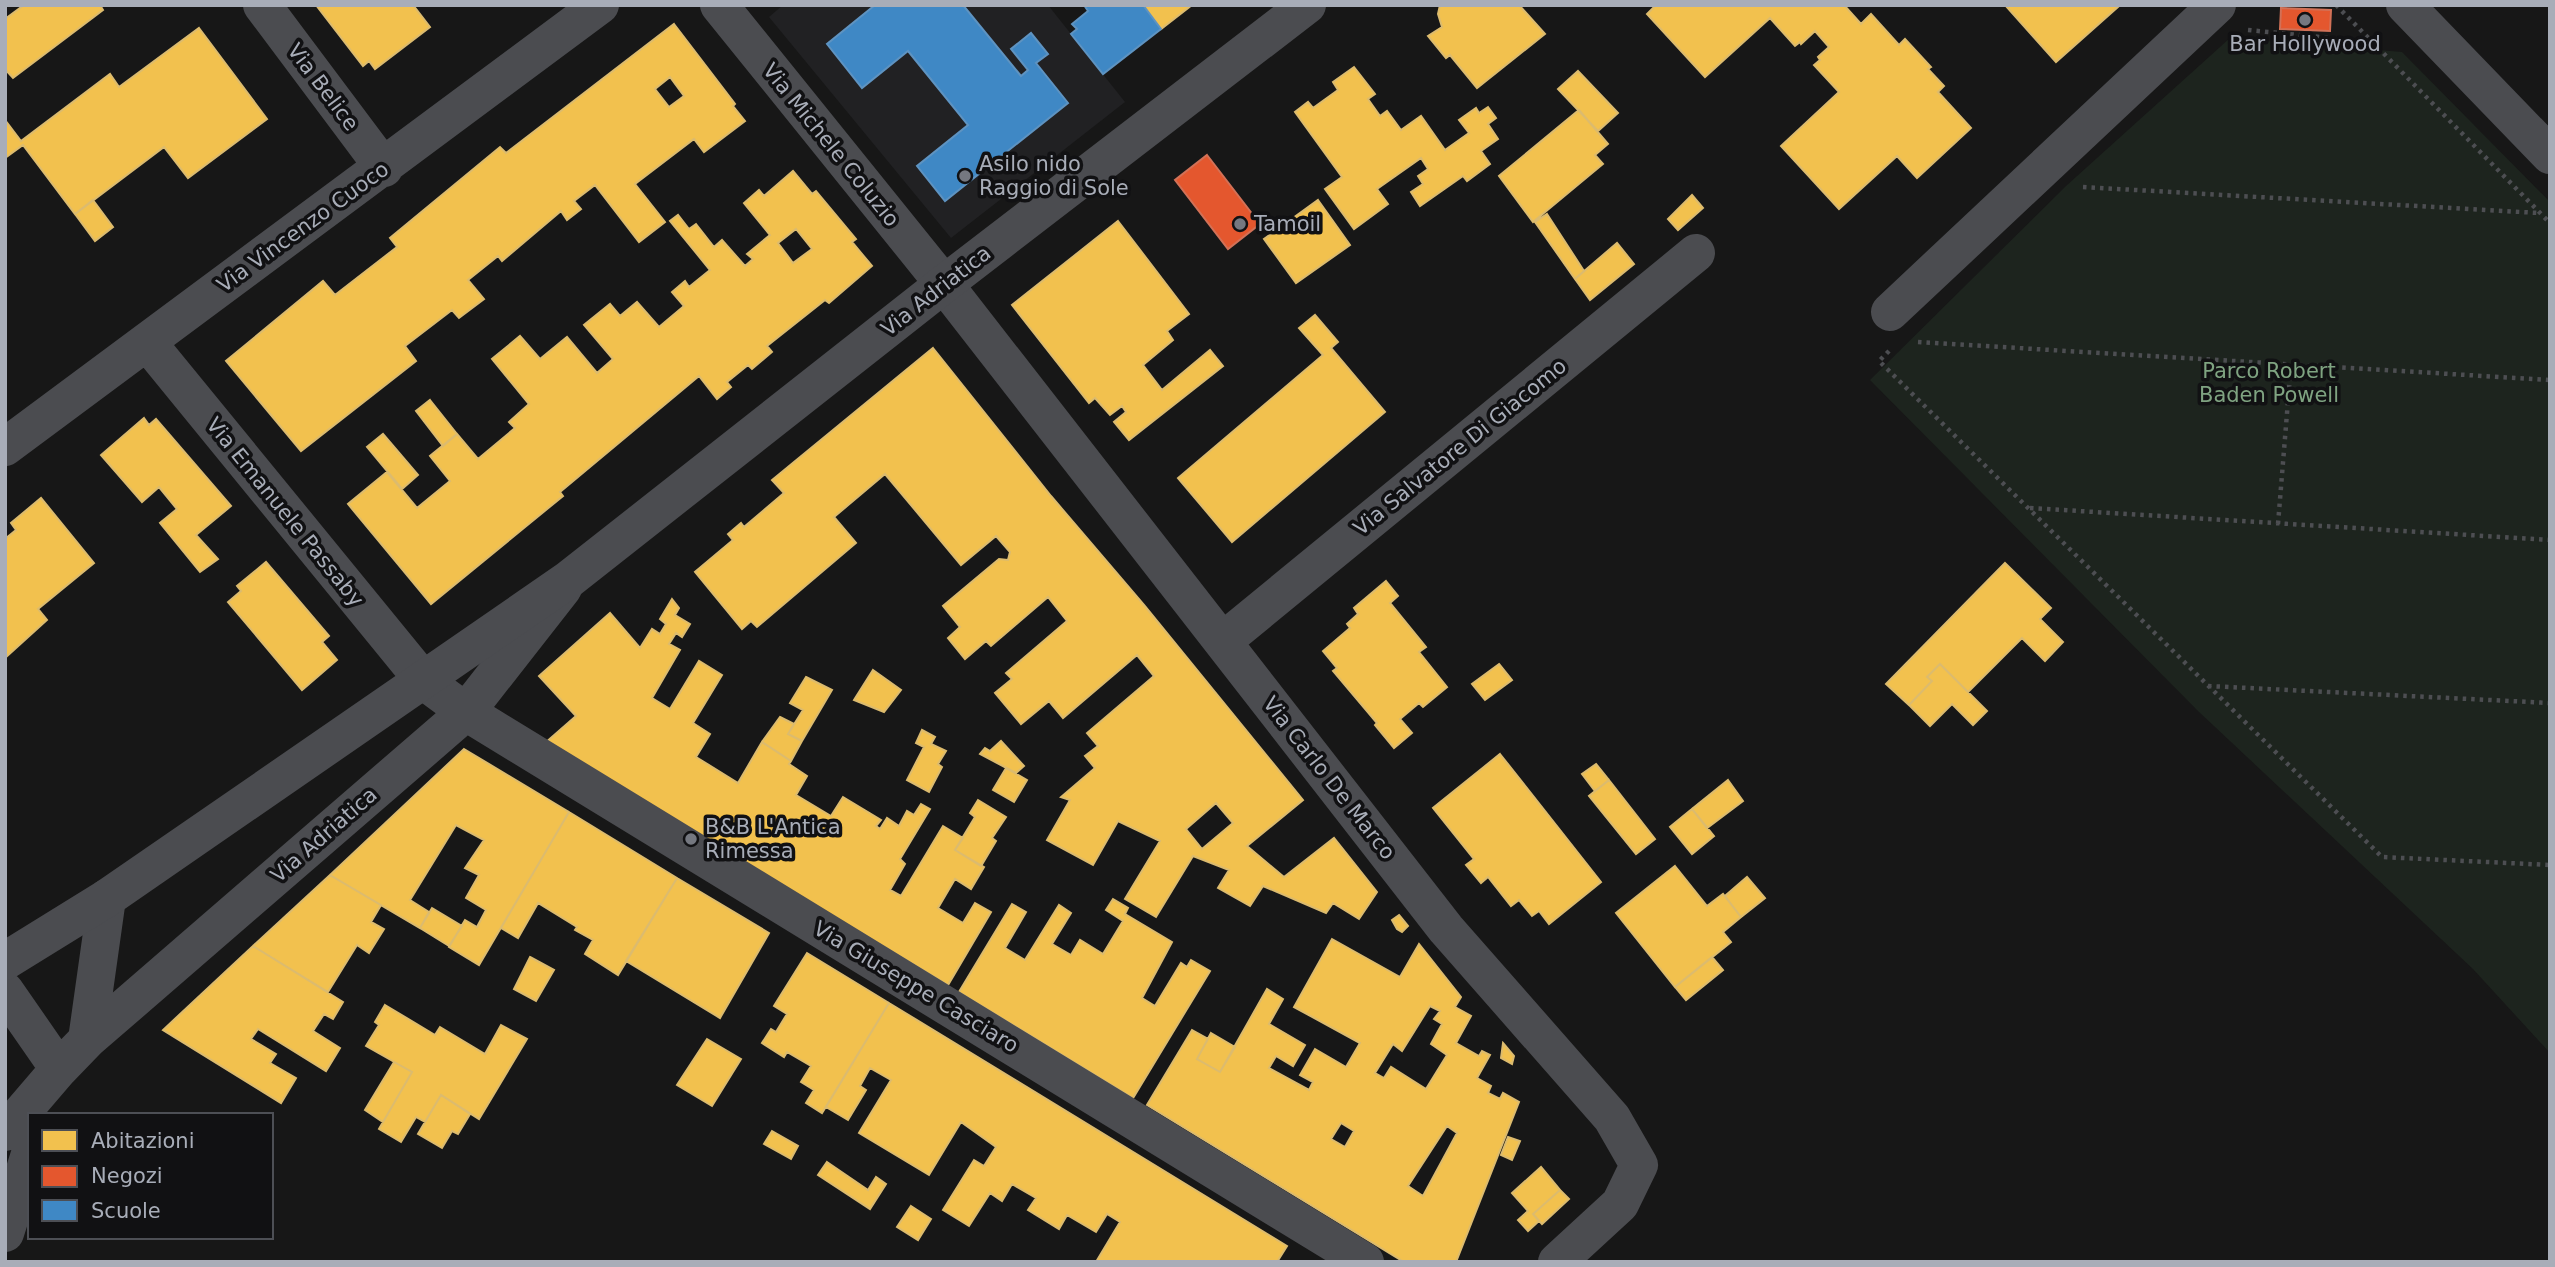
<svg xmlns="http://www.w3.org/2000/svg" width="2555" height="1267" viewBox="0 0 2555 1267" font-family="'DejaVu Sans',sans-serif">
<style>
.built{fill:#212123}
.green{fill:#1d241e}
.homes{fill:#f2c14e;stroke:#dcbb6e;stroke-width:2;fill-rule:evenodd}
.shops{fill:#e4572e;stroke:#d27157;stroke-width:2}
.schools{fill:#3f88c5;stroke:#5e93c1;stroke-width:2}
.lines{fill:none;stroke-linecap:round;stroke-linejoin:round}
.path{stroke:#4d4e52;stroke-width:4.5;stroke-dasharray:3.5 5;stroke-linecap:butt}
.minor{stroke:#4b4c50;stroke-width:38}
.tertiary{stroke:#4b4c50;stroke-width:38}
.poi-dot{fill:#757880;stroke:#111113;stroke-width:2.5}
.labels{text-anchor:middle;stroke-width:7;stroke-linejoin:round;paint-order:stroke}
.poi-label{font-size:21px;fill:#a8adb8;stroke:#111113;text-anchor:start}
.street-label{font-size:21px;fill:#a8adb8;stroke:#111113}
.park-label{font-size:21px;fill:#7fa381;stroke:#111113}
</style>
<rect width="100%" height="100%" fill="#171717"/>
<path class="built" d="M783,5H1048L1125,102L951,238L769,17Z"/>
<path class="green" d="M2230,38L2402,52L2550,202V1053L2473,969L2198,711L1870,380L2066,186Z"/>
<path class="homes" d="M24,5H100L103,10L13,78L5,69V19Z
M316,5H413L430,27L375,69L369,61L363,66Z
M1143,5H1192L1161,29Z
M1440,5H1519L1545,34L1477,88L1450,55L1446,58L1428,36L1442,27L1438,14Z
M1656,5H1844L1861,24L1871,14L1899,45L1905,39L1931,67L1928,69L1944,86L1938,92L1971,128L1917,178L1897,156L1839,209L1781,146L1839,92L1814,65L1820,60L1818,57L1829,47L1815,31L1801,44L1800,42L1795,46L1770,18L1705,77L1647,14Z
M2005,5H2119V6L2056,62Z
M674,24L735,104L733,106L745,121L704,152L694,139L635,184L665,222L639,242L595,185L574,201L581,209L567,220L561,211L502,261L498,256L468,280L484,299L459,318L452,310L405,346L416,361L301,451L226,361L323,281L335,295L397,247L390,238L500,147L506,153ZM670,77L684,96L669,107L655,89Z
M199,28L267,119L188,178L164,147L75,214L23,145L5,158V120L21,141L110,74L119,87Z
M1354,67L1375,94L1368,99L1380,116L1387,111L1401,130L1421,116L1445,150L1469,133L1459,120L1476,108L1479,113L1488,107L1496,118L1488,124L1498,139L1481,151L1490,164L1467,181L1463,176L1420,206L1411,192L1423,184L1418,176L1428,169L1421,158L1377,189L1388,204L1354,229L1325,189L1342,177L1295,112L1308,102L1313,108L1338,90L1333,82Z
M1578,71L1618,113L1598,131L1558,89Z
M1579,110L1608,144L1595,155L1603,164L1533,222L1499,176Z
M793,171L812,194L816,191L856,239L852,242L872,266L829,303L825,300L767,346L772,352L752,369L748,365L727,382L731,387L717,399L699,376L560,492L563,496L431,604L348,504L387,472L417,508L450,481L430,456L457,434L478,459L515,428L509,422L529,404L492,359L520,336L540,359L567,337L597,373L613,359L584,325L610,304L620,316L637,302L659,327L684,306L672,292L685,281L689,287L710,270L670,221L678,215L689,229L696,224L714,247L722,240L745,266L753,259L747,254L770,235L744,203L759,190L764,196ZM796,229L812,249L793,263L778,243Z
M1692,195L1703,208L1678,230L1668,219Z
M93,200L113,227L95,241L75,214Z
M1318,200L1350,245L1296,283L1264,239Z
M1547,214L1584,271L1575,279L1535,222Z
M1118,221L1189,314L1167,331L1173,340L1143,365L1162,390L1210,350L1223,366L1129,440L1114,422L1126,412L1122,406L1110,415L1095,398L1089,403L1012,305Z
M1617,243L1634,264L1590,300L1575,279Z
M1315,315L1338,342L1331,348L1385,412L1232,542L1178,478L1323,355L1299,328Z
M933,348L1051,496L1144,605L1303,800L1247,846L1284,877L1334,838L1377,892L1359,919L1333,903L1326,913L1263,886L1250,906L1218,888L1229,870L1193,856L1156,917L1125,899L1160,841L1118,821L1093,865L1047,840L1070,800L1061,797L1095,768L1085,756L1098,746L1087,733L1154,676L1137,655L1063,718L1049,701L1021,724L995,693L1012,679L1006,673L1067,621L1048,597L991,646L986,641L965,659L948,638L960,627L943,606L999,559L1008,560L1010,552L996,536L961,565L885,474L834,517L856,543L757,627L751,621L742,629L695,572L733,540L728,534L741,523L744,527L784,493L772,480ZM1216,803L1233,823L1202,849L1186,829Z
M430,400L457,434L443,446L416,411Z
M144,418L149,425L156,419L231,506L196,535L218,559L200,572L160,523L177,509L159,487L142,502L101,455Z
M383,434L418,475L402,489L367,447Z
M41,498L94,563L38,609L47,620L5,658V539L16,530L11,523Z
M266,562L329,636L322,642L337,660L302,690L228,602L241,591L237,586Z
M2005,563L2051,608L2040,619L2063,642L2045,661L2022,638L1968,692L1940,664L1927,677L1932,681L1909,705L1886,684Z
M1386,581L1398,596L1390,603L1426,647L1419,652L1447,687L1423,707L1419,703L1400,719L1412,733L1394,748L1375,725L1377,723L1333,671L1337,668L1323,651L1350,628L1347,624L1358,614L1354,608Z
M672,599L679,608L675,615L690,624L682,637L676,633L669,644L680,650L652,698L670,709L699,661L722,675L693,723L710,734L696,757L738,783L762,742L791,761L789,764L807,776L796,795L831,816L843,797L881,820L876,826L880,829L887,818L899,826L907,811L914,815L921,804L930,809L900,859L905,864L890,890L901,896L943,826L963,838L955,850L984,867L971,889L955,879L938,908L963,923L975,903L991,912L948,985L545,743L576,716L539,676L610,613L640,648L652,629L660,634L666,624L660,619Z
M1499,664L1512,680L1485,700L1472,684Z
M1940,664L1987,711L1973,725L1952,704L1930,726L1909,705L1932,681L1927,677Z
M873,670L901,690L884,712L854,700Z
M806,677L832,690L802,741L788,734L803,710L790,703Z
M780,717L794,724L788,734L802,741L791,761L762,742Z
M922,730L935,737L931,744L946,751L938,764L942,767L929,792L907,780L924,747L916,743Z
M1001,741L1024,766L1016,773L980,754L985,748L990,751Z
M464,749L569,812L479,965L449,947L465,920L477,927L486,910L466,898L479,875L465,868L484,840L456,825L410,900L429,912L420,928L330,875Z
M1500,754L1601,882L1549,924L1539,911L1532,916L1519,900L1511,906L1488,877L1481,883L1466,865L1474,859L1433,808Z
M1596,764L1609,780L1595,791L1582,774Z
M1006,768L1027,780L1014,802L993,790Z
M1609,780L1655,839L1636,854L1589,796Z
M1728,780L1743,801L1707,828L1692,809Z
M978,800L1006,817L992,838L996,841L981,866L955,850L975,817L970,813Z
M1692,809L1714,836L1692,854L1670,827Z
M569,812L677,878L618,975L585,954L593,940L575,930L577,927L538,903L518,938L501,928Z
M1675,866L1707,906L1723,894L1741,917L1723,932L1731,942L1675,987L1616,913Z
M330,875L381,905L371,922L384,929L369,953L357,945L328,992L253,946Z
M1747,877L1765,898L1741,917L1725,896Z
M677,878L769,933L720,1018L626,961Z
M1113,899L1128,908L1125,914L1172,942L1142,998L1155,1006L1181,963L1187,967L1191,960L1210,971L1133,1098L959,992L1012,904L1026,912L1005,948L1025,960L1059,905L1071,913L1052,944L1071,955L1080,940L1103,954L1123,921L1106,910Z
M432,908L462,926L449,946L420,928Z
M1399,915L1408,926L1402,932L1397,929L1392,920Z
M1332,939L1400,977L1419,944L1461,997L1455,1007L1471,1016L1456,1043L1479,1056L1482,1051L1490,1055L1477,1078L1491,1086L1488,1093L1500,1099L1503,1093L1519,1102L1456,1262H1404L1147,1105L1192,1030L1208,1039L1197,1059L1220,1072L1267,989L1283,999L1269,1024L1305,1045L1293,1066L1276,1056L1269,1068L1309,1090L1313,1082L1300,1075L1315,1049L1346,1067L1360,1043L1294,1007ZM1430,1006L1440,1011L1434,1019L1442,1024L1431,1044L1447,1055L1426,1089L1391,1067L1384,1078L1375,1073L1393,1044L1402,1051ZM1341,1123L1354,1131L1345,1147L1331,1139ZM1447,1126L1457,1133L1423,1196L1408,1186Z
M253,946L343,1002L333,1019L324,1014L313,1031L340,1048L326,1071L258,1029L251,1039L276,1054L270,1063L296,1078L281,1103L163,1030Z
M807,953L889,1003L822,1113L806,1103L814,1090L801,1082L811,1066L787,1052L784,1057L762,1043L771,1029L776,1032L787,1014L774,1006Z
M530,957L554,970L536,1001L514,989Z
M1712,957L1723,970L1686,1000L1675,987Z
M889,1003L1287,1246L1277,1262H1096L1120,1222L1107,1214L1096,1232L1067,1215L1059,1229L1028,1210L1036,1198L1012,1184L1002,1201L990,1193L969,1226L943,1210L974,1160L984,1166L996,1147L961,1122L929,1175L859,1133L891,1080L870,1068L860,1086L866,1090L848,1120L826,1107Z
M385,1005L435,1035L440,1027L485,1054L501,1025L527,1039L479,1119L441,1095L425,1122L416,1117L401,1142L379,1129L412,1072L366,1046L379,1025L375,1022Z
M1211,1033L1235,1047L1220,1072L1197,1059Z
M707,1039L741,1059L712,1106L677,1085Z
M1503,1043L1514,1056L1512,1064L1501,1058Z
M394,1062L412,1072L383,1122L365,1110Z
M441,1095L470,1114L458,1134L452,1131L442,1148L418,1134Z
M772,1131L798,1146L791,1159L764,1144Z
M1508,1137L1520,1141L1512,1160L1501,1155Z
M827,1162L868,1190L876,1177L886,1184L870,1209L818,1175Z
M1541,1167L1560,1190L1533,1214L1539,1221L1528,1231L1518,1220L1528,1211L1512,1193Z
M1560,1190L1569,1199L1542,1224L1533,1214Z
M911,1206L931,1219L918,1240L897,1227Z"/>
<path class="shops" d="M2281,8L2331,10L2330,31L2280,29Z
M1207,155L1260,224L1228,249L1175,180Z"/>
<path class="schools" d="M875,5H963L1021,76L1028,70L1011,49L1031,33L1048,54L1036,63L1068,103L945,201L917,166L968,125L908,51L862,88L827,44Z
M1084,5H1143L1161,29L1103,74L1071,34L1077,29L1072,24L1088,11Z"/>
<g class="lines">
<path class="path" d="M2336,5L2550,223
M2248,30L2371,42
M2083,187L2539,213
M1918,342L2550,380
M1889,351L1879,361L2382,857L2550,865
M2030,508L2550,540
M2278,524L2291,364
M2208,686L2550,703"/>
<path class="minor" d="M262,5L384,168
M719,5L944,284L1446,929L1612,1118L1639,1165L1620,1204L1557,1262
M2405,5L2550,155
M1890,312L2217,5
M147,342L424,681L466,712L1365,1262
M5,447L600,5
M1223,641L1696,253
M5,991L59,1069
M87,1040L107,898
M5,1132L59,1069L87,1040L466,712L563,588
M5,1233L30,1154"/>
<path class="tertiary" d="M5,961L107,898L568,580L944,284L1307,5"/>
</g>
<g class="poi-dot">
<circle cx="2305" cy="20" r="7"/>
<circle cx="965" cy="176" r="7"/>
<circle cx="1240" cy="224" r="7"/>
<circle cx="691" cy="839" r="7"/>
</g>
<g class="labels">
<g class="poi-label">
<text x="2305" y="51" text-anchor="middle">Bar Hollywood</text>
<text x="979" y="171">Asilo nido<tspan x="979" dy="24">Raggio di Sole</tspan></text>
<text x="1254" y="231">Tamoil</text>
<text x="705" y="834">B&amp;B L'Antica<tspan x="705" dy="24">Rimessa</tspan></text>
</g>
<g class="street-label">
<text transform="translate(323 87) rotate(53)" y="7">Via Belice</text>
<text transform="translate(831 145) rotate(51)" y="7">Via Michele Coluzio</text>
<text transform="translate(303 227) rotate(-36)" y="7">Via Vincenzo Cuoco</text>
<text transform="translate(936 291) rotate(-38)" y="7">Via Adriatica</text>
<text transform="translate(1460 447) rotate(-39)" y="7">Via Salvatore Di Giacomo</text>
<text transform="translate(285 512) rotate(51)" y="7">Via Emanuele Passaby</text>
<text transform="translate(1329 778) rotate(52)" y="7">Via Carlo De Marco</text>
<text transform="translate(324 835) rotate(-41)" y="7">Via Adriatica</text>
<text transform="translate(916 987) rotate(31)" y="7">Via Giuseppe Casciaro</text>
</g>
<g class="park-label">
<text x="2269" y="378">Parco Robert<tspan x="2269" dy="24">Baden Powell</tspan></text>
</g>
</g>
<rect width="2555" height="1267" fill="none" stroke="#a8adb8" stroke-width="14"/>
<rect x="28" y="1113" width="245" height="126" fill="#111113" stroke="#4d4f55" stroke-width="2"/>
<rect x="42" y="1130" width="35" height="21" fill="#f2c14e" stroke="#4d4f55" stroke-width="2"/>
<text x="91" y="1148" font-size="21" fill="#a8adb8">Abitazioni</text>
<rect x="42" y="1166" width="35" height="21" fill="#e4572e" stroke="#4d4f55" stroke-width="2"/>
<text x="91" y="1183" font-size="21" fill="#a8adb8">Negozi</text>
<rect x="42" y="1200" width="35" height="21" fill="#3f88c5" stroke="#4d4f55" stroke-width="2"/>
<text x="91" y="1218" font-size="21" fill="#a8adb8">Scuole</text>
</svg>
